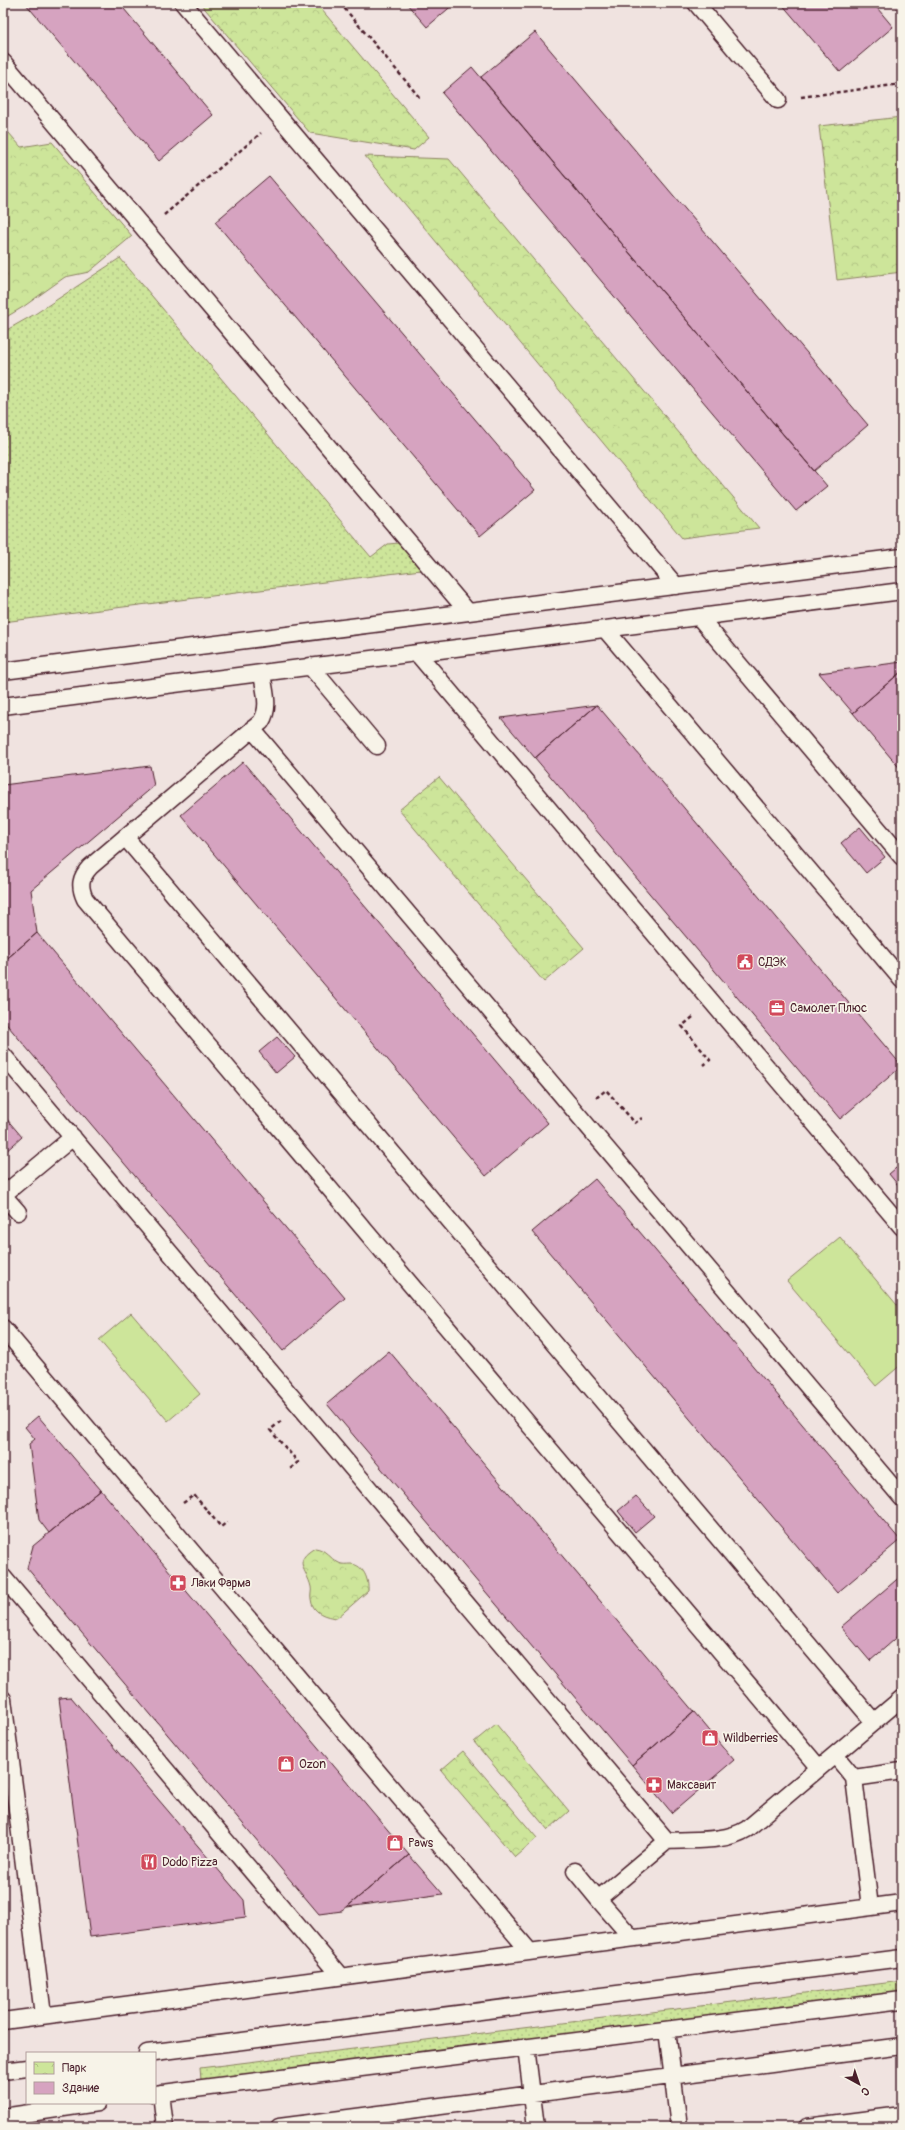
<svg xmlns="http://www.w3.org/2000/svg" width="905" height="2130" viewBox="0 0 905 2130" font-family="Pangolin,sans-serif">
<style>
.grass{fill:url(#grass-dots);stroke:#8c8262}
.park{fill:url(#park-crowns);stroke:#8c8262}
.garden{fill:#cde59a;stroke:#8c8262}
.building{fill:#d6a3c0;stroke:#4a1f2b}
.lines{fill:none;stroke-linecap:round;stroke-linejoin:round}
.service-casing{stroke:#4a1f2b;stroke-width:19}
.path{stroke:#4a1f2b;stroke-width:2.5;stroke-dasharray:4 3;stroke-linecap:butt}
.service{stroke:#f7f3e8;stroke-width:16}
.labels{text-anchor:middle;stroke-width:3.5;stroke-linejoin:round;paint-order:stroke}
.poi-label{font-size:12px;fill:#4a1f2b;stroke:#f7f3e8;text-anchor:start}
</style>
<defs>
<pattern id="grass-dots" width="8" height="8" patternUnits="userSpaceOnUse"><rect width="8" height="8" fill="#cde59a"/><path d="M2 2h.1M6 6h.1" fill="none" stroke="#b2c485" stroke-width="1.8" stroke-linecap="round"/></pattern>
<pattern id="park-crowns" width="20" height="18" patternUnits="userSpaceOnUse"><rect width="20" height="18" fill="#cde59a"/><path d="M2 6a3 3 0 1 1 6 0M12 15a3 3 0 1 1 6 0" fill="none" stroke="#b2c485"/></pattern>
</defs>
<rect width="100%" height="100%" fill="#f0e3e0"/>
<filter id="ink" filterUnits="userSpaceOnUse"><feTurbulence type="fractalNoise" baseFrequency=".025" numOctaves="2"/><feDisplacementMap in="SourceGraphic" scale="8" xChannelSelector="R" yChannelSelector="G"/><feConvolveMatrix kernelMatrix="1 2 1 2 8 2 1 2 1" color-interpolation-filters="sRGB"/></filter>
<g filter="url(#ink)">
<path class="grass" d="M120,258L371,557L388,544L399,543L421,570L3,622V332L35,314Z
M902,1981V1993L201,2080L200,2068Z"/>
<path class="park" d="M200,3H316L429,137L414,150L310,133Z
M902,117V272L837,280L819,126Z
M3,126L21,147L52,142L132,236L89,272L65,277L23,307L3,319Z
M365,156L449,159L759,528L682,538Z
M439,777L584,948L544,982L399,810Z
M315,1548C326,1549 329,1558 339,1563C343,1565 346,1564 351,1564C364,1565 369,1580 368,1591L337,1618C326,1617 312,1613 311,1599C310,1595 312,1591 311,1587C307,1569 291,1562 315,1548Z
M496,1724L569,1811L548,1830L474,1742Z
M463,1751L537,1838L515,1857L441,1770Z"/>
<path class="garden" d="M840,1237L902,1311V1364L876,1386L787,1281Z
M131,1313L200,1394L168,1421L99,1340Z"/>
<path class="building" d="M25,3H119L213,115L159,161Z
M406,3H455L427,27Z
M781,3H873L893,27L840,72Z
M535,32L868,425L814,471L481,77Z
M472,67L827,486L796,511L442,93Z
M269,176L535,490L480,536L215,222Z
M902,662V671L853,713L819,673Z
M902,671V771L853,713Z
M597,705L902,1066L840,1119L535,758Z
M597,705L535,758L501,718Z
M243,762L548,1123L486,1176L181,815Z
M150,766L154,786L31,890L37,933L3,962V785Z
M860,827L885,857L866,873L841,843Z
M37,933L345,1298L283,1351L3,1020V962Z
M277,1037L295,1057L276,1073L259,1052Z
M5,1117L22,1137L4,1153L3,1118Z
M902,1163V1190L889,1174Z
M595,1179L900,1540L837,1593L532,1232Z
M389,1351L694,1712L632,1765L327,1404Z
M38,1416L101,1490L49,1533L39,1520L29,1444L35,1439L25,1427Z
M101,1490L409,1855L342,1911L319,1914L27,1568L33,1546Z
M636,1496L654,1516L635,1532L618,1511Z
M902,1575V1633L870,1661L841,1627Z
M71,1697L244,1900L246,1917L90,1937L59,1698Z
M694,1712L734,1760L672,1813L632,1765Z
M409,1855L443,1894L347,1907Z"/>
<g class="lines">
<g class="service-casing">
<path id="service" d="M183,3L676,586
M696,3L778,100
M3,62L468,612
M699,617L902,857
M605,629L902,980
M417,653L902,1227
M310,666L377,746
M3,671L902,557
M262,673C264,690 271,707 261,722L90,867C80,878 79,886 85,899L819,1768
M3,706L902,591
M252,729L902,1498
M125,837L874,1722
M3,1055L667,1841L598,1899L632,1938
M3,1195L73,1137
M3,1195L18,1212
M3,1328L530,1952
M3,1577L340,1976
M3,1699L43,2015
M835,1755L854,1778L870,1907
M854,1778L902,1771
M667,1841C694,1839 724,1843 747,1829L902,1698
M575,1871L598,1899
M3,2021L902,1903
M667,2030L679,2127
M526,2047L536,2127
M147,2053L902,1958
M3,2071L27,2068
M161,2093L165,2127
M155,2094L902,2000
M3,2117L97,2103
M279,2127L902,2046
M807,2127L902,2115"/>
</g>
<path class="path" d="M340,3L420,98
M801,97L902,84
M164,215L261,133
M693,1017L682,1026L710,1060L704,1065
M596,1098L606,1090L635,1123L642,1118
M281,1421L270,1430L298,1462L290,1469
M183,1503L194,1495L221,1527L227,1522"/>
<use href="#service" class="service"/>
</g>
</g>
<defs>
<g id="civic-square" transform="scale(0.9)"><rect x="-9" y="-9" width="18" height="18" rx="4" fill="#d1495b" stroke="#f7f3e8"/><path d="M-.6-6.5H3V-4.5H.6V-3L4-1V1h2V6H-6V1h2V-1L-.6-3ZM-1.2 2.5V6h2.4V2.5Z" fill="#fff"/></g>
<g id="office-square" transform="scale(0.9)"><rect x="-9" y="-9" width="18" height="18" rx="4" fill="#d1495b" stroke="#f7f3e8"/><path d="M-6-3h4V-5.5h4V-3h4V5H-6ZM-1-4.5V-3h2v-1.5ZM-6 0V1H6V0Z" fill="#fff"/></g>
<g id="pharmacy-square" transform="scale(0.9)"><rect x="-9" y="-9" width="18" height="18" rx="4" fill="#d1495b" stroke="#f7f3e8"/><path d="M-2-6h4v4h4v4h-4v4h-4v-4h-4v-4h4Z" fill="#fff"/></g>
<g id="shop-square" transform="scale(0.9)"><rect x="-9" y="-9" width="18" height="18" rx="4" fill="#d1495b" stroke="#f7f3e8"/><path d="M-5-2.5h2.3a2.7 3.5 0 0 1 5.4 0H5L5.5 6h-11ZM-1.5-2.5h3a1.5 2.3 0 0 0-3 0Z" fill="#fff"/></g>
<g id="restaurant-square" transform="scale(0.9)"><rect x="-9" y="-9" width="18" height="18" rx="4" fill="#d1495b" stroke="#f7f3e8"/><path d="M-5-6h1v4h1v-4h1v4h1v-4h1v5L-1.5 .5V6h-2V.5L-5-1ZM5-6V6H3V1.5H1.5Q1.5-4 5-6Z" fill="#fff"/></g>
</defs>
<g fill-rule="evenodd">
<use href="#civic-square" x="745" y="962"/>
<use href="#office-square" x="777" y="1008"/>
<use href="#pharmacy-square" x="178" y="1583"/>
<use href="#shop-square" x="710" y="1738"/>
<use href="#shop-square" x="286" y="1764"/>
<use href="#pharmacy-square" x="654" y="1785"/>
<use href="#shop-square" x="395" y="1843"/>
<use href="#restaurant-square" x="149" y="1862"/>
</g>
<g class="labels">
<g class="poi-label">
<text x="758" y="966">СДЭК</text>
<text x="790" y="1012">Самолет Плюс</text>
<text x="191" y="1587">Лаки Фарма</text>
<text x="723" y="1742">Wildberries</text>
<text x="299" y="1768">Ozon</text>
<text x="667" y="1789">Максавит</text>
<text x="408" y="1847">Paws</text>
<text x="162" y="1866">Dodo Pizza</text>
</g>
</g>
<rect width="905" height="2130" fill="none" stroke="#f7f3e8" stroke-width="16"/>
<rect x="8" y="8" width="889" height="2114" fill="none" stroke="#4a1f2b" stroke-width="1.5" filter="url(#ink)"/>
<rect x="26" y="2052" width="130" height="52" fill="#f7f3e8" stroke="#b29e9c"/>
<rect x="34" y="2062" width="20" height="12" fill="url(#park-crowns)" stroke="#b29e9c"/>
<text x="62" y="2072" font-size="12" fill="#4a1f2b">Парк</text>
<rect x="34" y="2082" width="20" height="12" fill="#d6a3c0" stroke="#b29e9c"/>
<text x="62" y="2092" font-size="12" fill="#4a1f2b">Здание</text>
<g transform="translate(859 2084) rotate(140)" stroke="#f7f3e8" stroke-width="3" paint-order="stroke">
<path d="M0-3L7 15L0 10L-7 15Z" fill="#4a1f2b"/>
<text y="-6" font-size="11" font-weight="bold" text-anchor="middle" fill="#4a1f2b">С</text>
</g>
</svg>
